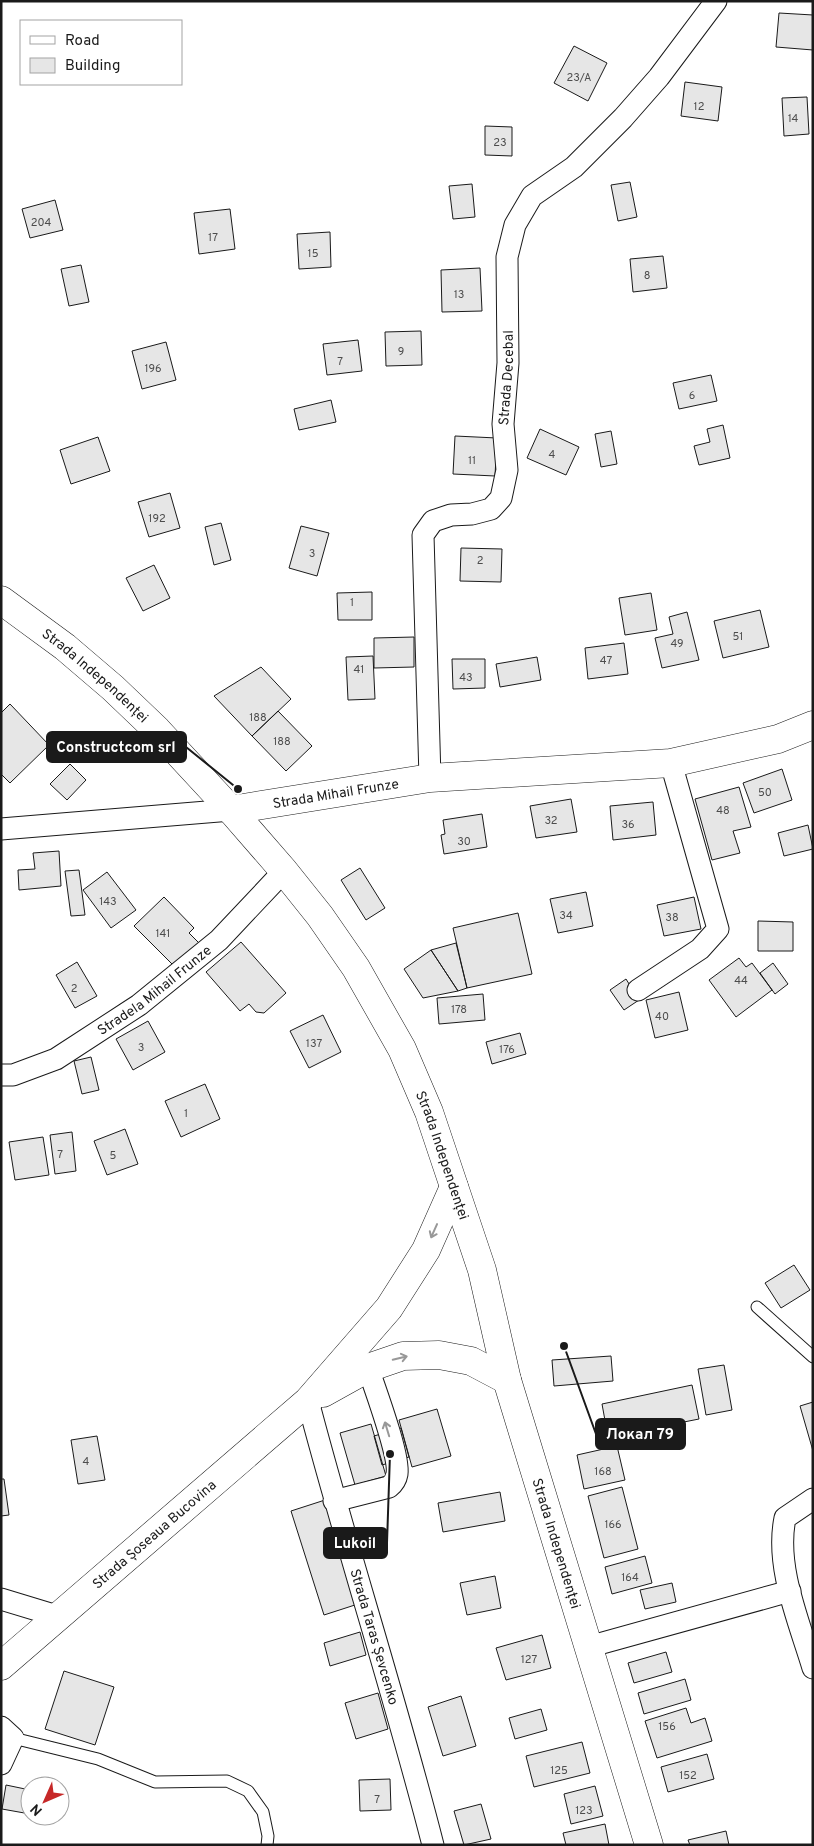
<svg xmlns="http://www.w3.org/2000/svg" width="814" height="1846" viewBox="0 0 814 1846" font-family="Overpass,sans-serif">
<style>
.building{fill:#e6e6e6;stroke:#1a1a1a}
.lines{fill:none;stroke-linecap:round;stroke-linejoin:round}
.lane-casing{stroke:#1a1a1a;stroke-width:13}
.street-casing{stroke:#1a1a1a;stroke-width:23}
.secondary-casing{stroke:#1a1a1a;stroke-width:29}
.lane{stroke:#fff;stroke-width:11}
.street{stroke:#fff;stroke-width:21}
.secondary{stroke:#fff;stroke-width:28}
.oneway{stroke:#989898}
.labels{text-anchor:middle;stroke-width:4;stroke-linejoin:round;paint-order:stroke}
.number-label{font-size:11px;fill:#4d4d4d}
.street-label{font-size:14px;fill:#1a1a1a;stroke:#fff}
.leader{fill:none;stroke:#1a1a1a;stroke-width:2}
.callout-dot{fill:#1a1a1a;stroke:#fff;stroke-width:2}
.callout{fill:#1a1a1a;stroke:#1a1a1a;stroke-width:2}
.callout-label{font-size:15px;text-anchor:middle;font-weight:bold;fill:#fff}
</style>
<rect width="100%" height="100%" fill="#fff"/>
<path class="building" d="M779,13L813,15V50L776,47Z
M574,46L607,63L588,101L554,83Z
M685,82L722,87L718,121L681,116Z
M807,97L809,134L784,136L782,98Z
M485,126L512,127V156L485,155Z
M630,182L637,217L618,221L611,185Z
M472,184L475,217L453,219L449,186Z
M55,200L63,230L30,238L22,209Z
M230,209L235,249L199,254L194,213Z
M330,232L331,267L299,269L297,234Z
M663,256L667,288L633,292L630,259Z
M81,265L89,302L69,306L61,269Z
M480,268L482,311L442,312L441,270Z
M421,331L422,365L386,366L385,332Z
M358,340L362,371L327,375L323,344Z
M166,342L176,380L142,389L132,351Z
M711,375L717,401L679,409L673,383Z
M331,400L336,422L299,430L294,409Z
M723,425L730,458L699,465L694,446L710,442L707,429Z
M540,429L579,447L566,475L527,458Z
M611,431L617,464L601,467L595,434Z
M455,436L497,438L495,476L453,474Z
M98,437L110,471L71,484L60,450Z
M170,493L180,528L149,537L138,502Z
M221,523L231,560L214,565L205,527Z
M301,526L329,533L317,576L289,568Z
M461,548L502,549L501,582L460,581Z
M154,565L170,598L143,611L126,578Z
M372,592V620H338L337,593Z
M651,593L657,630L625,635L619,598Z
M760,610L769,647L723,658L714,621Z
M687,612L699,660L662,668L655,638L673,634L669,617Z
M414,637V667L374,668V638Z
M624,643L628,674L588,679L585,648Z
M373,656L375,699L348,700L346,657Z
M537,657L541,680L500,687L496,664Z
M452,659H485V688L453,689Z
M261,667L291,699L252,736L214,696Z
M10,704L49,745L10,783L1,774V713Z
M278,711L312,746L286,771L252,736Z
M70,764L86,780L67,800L50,784Z
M782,769L792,800L754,813L743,783Z
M739,787L751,827L733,831L740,853L712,860L695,799Z
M571,799L577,832L536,838L530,806Z
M653,802L656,835L613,840L610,806Z
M482,814L487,847L444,854L441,835L445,834L443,820Z
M808,825L813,849L784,856L778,833Z
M59,851L61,886L19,890L18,870L35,869L33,853Z
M360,868L385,908L366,920L341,880Z
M79,870L85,915L71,916L65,871Z
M107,872L136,910L111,928L83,890Z
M586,892L593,926L558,933L550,899Z
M164,897L194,928L189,933L199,943L175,967L134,926Z
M694,897L701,929L664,936L657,905Z
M518,913L532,974L467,988L453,928Z
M758,921L793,922V951H758Z
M241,942L286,993L264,1013L256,1012L249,1004L240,1011L206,972Z
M456,943L467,988L458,991L431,950Z
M431,950L458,991L423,998L404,969Z
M739,958L746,967L752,963L772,990L736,1017L709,980Z
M77,962L97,996L75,1008L56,975Z
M773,963L788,984L775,994L760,973Z
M626,979L639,1000L624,1010L610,990Z
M679,992L688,1030L655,1038L646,1000Z
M483,994L485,1020L439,1024L437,998Z
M323,1015L341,1052L309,1068L290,1031Z
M148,1021L165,1052L133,1070L116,1039Z
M520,1033L526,1054L492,1064L486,1042Z
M91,1057L99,1090L82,1094L74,1061Z
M205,1084L220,1119L181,1137L165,1101Z
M125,1129L138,1164L107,1175L94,1141Z
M72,1132L76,1171L55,1174L50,1135Z
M43,1137L49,1175L15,1180L9,1142Z
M794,1265L810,1290L781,1308L765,1283Z
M611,1356L613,1381L554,1386L552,1360Z
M724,1365L732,1410L706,1415L698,1369Z
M692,1385L699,1419L608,1437L602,1404Z
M813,1402V1451L800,1406Z
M437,1409L451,1456L412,1467L399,1420Z
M371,1424L386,1476L355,1485L340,1433Z
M401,1428L409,1457L382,1465L374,1436Z
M97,1436L105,1480L78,1484L71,1440Z
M617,1446L625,1480L584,1489L577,1455Z
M1,1479H4L9,1515L1,1516Z
M622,1487L638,1549L604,1558L588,1496Z
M500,1492L505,1521L443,1532L438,1503Z
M325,1500L358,1604L324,1615L291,1511Z
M645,1556L652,1583L612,1594L605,1567Z
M495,1576L501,1608L467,1615L460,1583Z
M672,1583L676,1602L645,1609L640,1590Z
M360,1632L366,1655L330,1666L324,1643Z
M542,1635L551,1668L506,1680L496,1648Z
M666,1652L672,1672L634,1683L628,1663Z
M64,1671L114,1687L95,1745L45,1729Z
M685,1679L691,1700L644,1714L638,1693Z
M378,1693L388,1729L356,1739L345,1703Z
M461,1696L476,1746L443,1756L428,1707Z
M686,1708L691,1723L705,1718L712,1741L657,1758L645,1721Z
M541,1709L547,1730L515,1739L509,1718Z
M582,1742L590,1773L534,1787L526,1756Z
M707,1754L714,1779L668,1792L661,1767Z
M390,1779L391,1810L360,1811L359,1780Z
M6,1785L30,1790V1814L2,1809Z
M595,1786L603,1816L571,1824L564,1794Z
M481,1804L491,1839L464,1845L454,1811Z
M605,1824L609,1845H566L563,1833Z
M726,1831L729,1845H690L688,1840Z"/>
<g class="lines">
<g class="lane-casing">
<path id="lane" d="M757,1307L813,1357
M13,1738L98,1759L155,1782L227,1781L248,1791L263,1812L268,1836L267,1845"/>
</g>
<g class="street-casing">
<g id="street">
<path id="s1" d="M430,778L423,535L433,521L451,515L472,514L491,509L501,498L507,470L503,424L508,363L507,257L515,225L532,196L574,167L623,118L659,77L716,1"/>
<path d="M1,829L231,810"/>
<path d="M638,990L700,949L718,929L671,763"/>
<path id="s2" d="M1,1075H13L56,1059L139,1005L219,940L284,871"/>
<path id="s3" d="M308,1401C347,1550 395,1696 433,1845"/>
<path d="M813,1499L785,1518C775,1567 799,1621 813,1668"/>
<path d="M334,1501L389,1487C394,1483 396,1480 397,1474C400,1456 375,1389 368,1368"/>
<path d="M1,1599L57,1616"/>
<path d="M588,1647L790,1591"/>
<path d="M1,1727L13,1738L1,1764"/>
</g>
</g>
<g class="secondary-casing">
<g id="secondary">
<path id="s4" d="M1,600L65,647L113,688L157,730L231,810L284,871L320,916L356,968L402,1049L429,1112L482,1270L507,1380L649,1845"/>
<path id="s5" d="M231,810L430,778L671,763L778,739L813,725"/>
<path d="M323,1393L368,1368L403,1356L439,1355L471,1361L507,1380"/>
<path id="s6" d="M1,1666L308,1401L389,1308L426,1250L454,1187"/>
</g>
</g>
<use href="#lane" class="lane"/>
<use href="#street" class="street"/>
<use href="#secondary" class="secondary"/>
</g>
<defs><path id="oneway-shaft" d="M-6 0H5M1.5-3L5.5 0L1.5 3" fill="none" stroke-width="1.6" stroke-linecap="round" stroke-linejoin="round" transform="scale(1.25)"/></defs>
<g class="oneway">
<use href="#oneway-shaft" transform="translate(434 1231) rotate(114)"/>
<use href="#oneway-shaft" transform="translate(400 1358) rotate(-14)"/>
<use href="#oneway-shaft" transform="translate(387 1429) rotate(-107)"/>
</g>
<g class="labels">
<g class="number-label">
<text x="579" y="81">23/A</text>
<text x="699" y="110">12</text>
<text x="793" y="122">14</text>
<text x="500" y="146">23</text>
<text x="41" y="226">204</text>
<text x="213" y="241">17</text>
<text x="313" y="257">15</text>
<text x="647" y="279">8</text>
<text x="459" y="298">13</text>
<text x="401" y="355">9</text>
<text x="340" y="365">7</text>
<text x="153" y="372">196</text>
<text x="692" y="399">6</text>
<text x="552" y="458">4</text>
<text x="472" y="464">11</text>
<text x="157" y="522">192</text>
<text x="312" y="557">3</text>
<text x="480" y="564">2</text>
<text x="352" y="606">1</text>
<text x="738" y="640">51</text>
<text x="677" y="647">49</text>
<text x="606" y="664">47</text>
<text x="359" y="673">41</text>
<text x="466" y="681">43</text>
<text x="258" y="721">188</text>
<text x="282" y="745">188</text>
<text x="765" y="796">50</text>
<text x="723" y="814">48</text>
<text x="551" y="824">32</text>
<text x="628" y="828">36</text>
<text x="464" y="845">30</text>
<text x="108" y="905">143</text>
<text x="566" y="919">34</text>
<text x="672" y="921">38</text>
<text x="163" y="937">141</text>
<text x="741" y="984">44</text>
<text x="74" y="992">2</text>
<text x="459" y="1013">178</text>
<text x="662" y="1020">40</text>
<text x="314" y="1047">137</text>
<text x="141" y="1051">3</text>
<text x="507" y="1053">176</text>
<text x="186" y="1117">1</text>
<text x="60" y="1158">7</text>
<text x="113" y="1159">5</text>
<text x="86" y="1465">4</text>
<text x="603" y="1475">168</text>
<text x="613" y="1528">166</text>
<text x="630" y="1581">164</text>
<text x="529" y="1663">127</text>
<text x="667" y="1730">156</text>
<text x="559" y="1774">125</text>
<text x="688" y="1779">152</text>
<text x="377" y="1803">7</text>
<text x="584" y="1814">123</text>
</g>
<g class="street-label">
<text dy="5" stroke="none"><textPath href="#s1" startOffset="456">Strada Decebal</textPath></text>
<text dy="5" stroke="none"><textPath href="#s4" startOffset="121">Strada Independenței</textPath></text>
<text dy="5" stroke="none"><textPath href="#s5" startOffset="106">Strada Mihail Frunze</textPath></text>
<text dy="5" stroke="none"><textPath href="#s2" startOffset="178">Stradela Mihail Frunze</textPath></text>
<text dy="5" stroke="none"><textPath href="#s4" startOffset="721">Strada Independenței</textPath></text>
<text dy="5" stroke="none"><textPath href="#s6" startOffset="202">Strada Șoseaua Bucovina</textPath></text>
<text dy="5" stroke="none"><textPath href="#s4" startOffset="1126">Strada Independenței</textPath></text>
<text dy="5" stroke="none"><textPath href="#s3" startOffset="245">Strada Taras Șevcenko</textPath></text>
</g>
</g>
<path class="leader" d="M238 789L186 747M564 1346L596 1434M390 1454L387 1543"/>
<g class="callout-dot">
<circle cx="238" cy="789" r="5"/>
<circle cx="564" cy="1346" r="5"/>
<circle cx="390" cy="1454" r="5"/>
</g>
<g class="callout">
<rect x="47" y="732" width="139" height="30" rx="5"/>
<rect x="596" y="1419" width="89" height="30" rx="5"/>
<rect x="324" y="1528" width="63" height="30" rx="5"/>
</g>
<g class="callout-label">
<text x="116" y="752">Constructcom srl</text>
<text x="640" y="1439">Локал 79</text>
<text x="355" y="1548">Lukoil</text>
</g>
<rect width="814" height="1846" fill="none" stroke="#1a1a1a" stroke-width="5"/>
<rect x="20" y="20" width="162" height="65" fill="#ffffff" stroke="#a3a3a3"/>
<rect x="30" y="36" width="25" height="8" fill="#ffffff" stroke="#a3a3a3"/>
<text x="65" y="45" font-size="15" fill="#1a1a1a">Road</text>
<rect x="30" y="58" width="25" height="15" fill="#e6e6e6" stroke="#a3a3a3"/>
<text x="65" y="70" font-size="15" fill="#1a1a1a">Building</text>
<g transform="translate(45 1801) rotate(225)"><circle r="24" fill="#ffffff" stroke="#a3a3a3"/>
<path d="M0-4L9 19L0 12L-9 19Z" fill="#c62828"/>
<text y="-8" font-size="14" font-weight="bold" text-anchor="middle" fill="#1a1a1a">N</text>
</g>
</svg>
